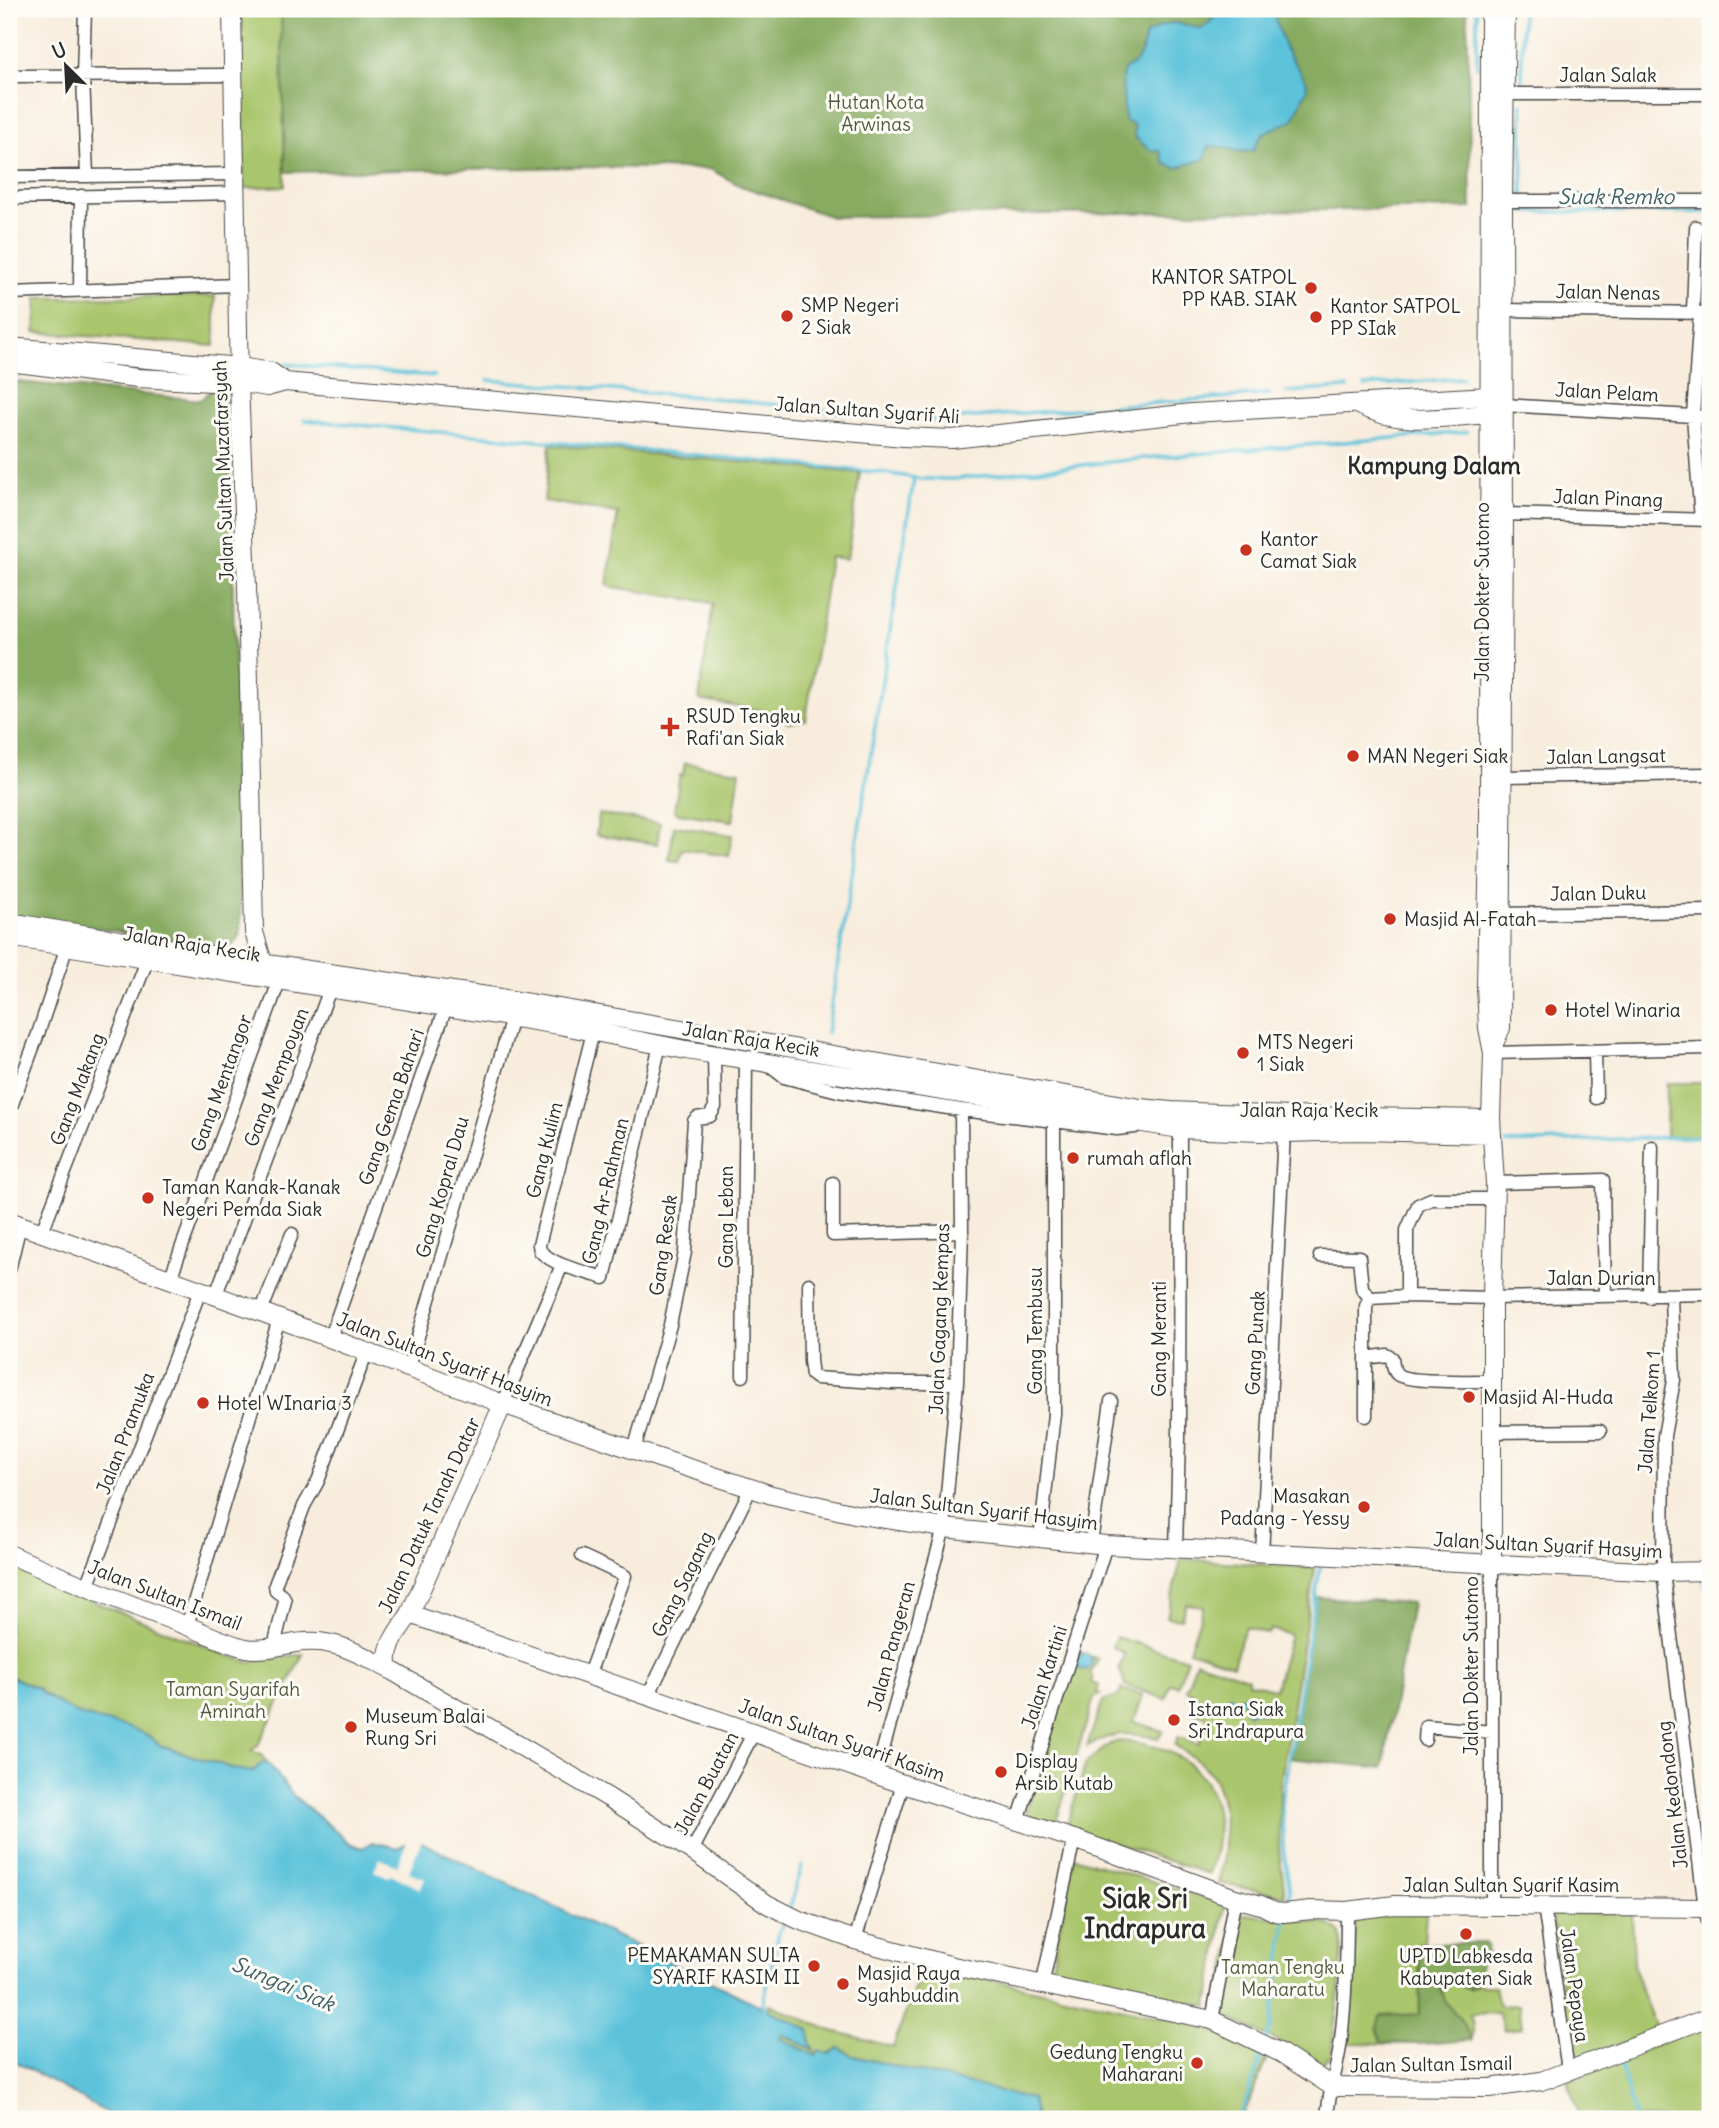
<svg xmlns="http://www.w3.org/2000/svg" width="1719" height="2128" viewBox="0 0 1719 2128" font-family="Delius,sans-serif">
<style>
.green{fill:#aac66d;stroke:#6a784c;stroke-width:2}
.forest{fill:#87ab60;stroke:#596b46;stroke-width:2}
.water{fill:#5cc2da;stroke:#447682;stroke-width:2}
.pier{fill:#f8eddd}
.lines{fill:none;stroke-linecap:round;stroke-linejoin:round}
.stream{stroke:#5cc2da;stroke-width:3.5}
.street-casing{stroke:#4a4846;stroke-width:15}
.secondary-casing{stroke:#4a4846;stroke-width:20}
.street{stroke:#fff;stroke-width:12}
.secondary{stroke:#fff;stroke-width:18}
.poi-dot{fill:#c8321e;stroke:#fdfcf7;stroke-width:2.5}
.labels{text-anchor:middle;stroke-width:6;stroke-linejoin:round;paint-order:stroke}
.street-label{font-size:19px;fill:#2b2b2b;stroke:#fdfcf7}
.park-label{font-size:19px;fill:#515a3f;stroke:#fdfcf7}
.poi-label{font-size:19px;fill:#2b2b2b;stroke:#fdfcf7;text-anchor:start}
.water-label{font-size:21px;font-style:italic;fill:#3c6068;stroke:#fdfcf7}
.quarter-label{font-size:23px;font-weight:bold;fill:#2b2b2b;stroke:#fdfcf7}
.district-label{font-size:26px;font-weight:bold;fill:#2b2b2b;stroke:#fdfcf7}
</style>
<rect width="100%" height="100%" fill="#fdfcf7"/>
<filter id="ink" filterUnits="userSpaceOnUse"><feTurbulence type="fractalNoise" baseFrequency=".0143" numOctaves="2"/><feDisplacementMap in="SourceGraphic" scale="14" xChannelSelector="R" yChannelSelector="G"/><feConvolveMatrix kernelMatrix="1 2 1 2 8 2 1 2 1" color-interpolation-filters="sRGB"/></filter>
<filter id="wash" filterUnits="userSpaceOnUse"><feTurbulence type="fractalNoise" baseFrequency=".00686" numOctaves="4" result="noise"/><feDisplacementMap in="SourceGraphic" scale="28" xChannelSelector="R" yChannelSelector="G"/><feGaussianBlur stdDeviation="1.57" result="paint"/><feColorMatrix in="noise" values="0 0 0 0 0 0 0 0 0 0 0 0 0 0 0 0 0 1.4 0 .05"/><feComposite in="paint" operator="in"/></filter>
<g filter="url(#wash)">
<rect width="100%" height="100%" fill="#f8eddd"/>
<path class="green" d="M240,9H281L285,186L244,188Z
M215,296V346L35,332L37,298Z
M550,445L860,473L847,559L830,557L806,720L788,723L774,713L699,700L713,603L607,586L618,513L544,501Z
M685,763L740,771L733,821L678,813L674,811L680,775H683Z
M599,814L660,823L657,844L596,835Z
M674,826L732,835L729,856L682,849L679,861L669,860Z
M1667,1083H1710V1136L1666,1138Z
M1181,1559L1315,1568L1280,1786L1279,1848L1285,1896L1218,1883C1226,1858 1228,1798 1212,1776C1203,1763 1188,1754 1175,1745L1178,1737L1199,1744L1208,1717L1191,1711L1196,1694L1186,1690L1196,1661L1248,1678V1683L1275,1689L1290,1635L1270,1629L1268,1634L1245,1627L1233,1665L1189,1650L1204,1606L1186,1604L1181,1619L1167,1617Z
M9,1564L66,1590L229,1656L248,1662L303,1654L258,1745L251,1751L261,1755L268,1763H262L252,1772L235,1769L161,1746C138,1723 109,1726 81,1715C68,1711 55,1700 42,1693L39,1689L9,1676Z
M1116,1637L1187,1659L1178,1686L1171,1684L1165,1699L1125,1685L1119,1667L1125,1654L1112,1647Z
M1078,1651L1098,1659L1090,1675L1093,1677L1091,1683L1099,1685L1097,1693L1101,1694L1094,1698L1055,1826L1027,1815L1026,1812Z
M1122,1689L1143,1695L1134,1722L1163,1731L1158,1738C1125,1732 1118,1731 1087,1746L1103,1701L1119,1695Z
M1119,1741C1199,1744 1236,1799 1209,1874L1066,1828L1086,1763L1110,1744Z
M1074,1857L1225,1904L1208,2006L1049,1980Z
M1426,1912L1424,1944H1419L1420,2044L1348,2043L1355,1925L1363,1914Z
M1236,1913L1328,1924C1333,1927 1338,1928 1340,1934C1347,1952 1333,2032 1331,2056L1322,2063L1218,2013Z
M1632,1913L1634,1963L1639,1986L1657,2030L1576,2061L1570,2048L1552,1914Z
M923,1965L1188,2023L1241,2040L1268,2055L1242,2119H1036L1032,2099L891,2066L853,2056L839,2048C815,2063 804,2050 780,2039L781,2034L814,2048L810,2043V2030L768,2010L769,2004L829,2030L893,2047Z
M1479,1977L1481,1986H1495L1499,2006L1519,2005L1522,2028L1504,2030L1498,2013L1470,2014L1473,2024L1472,2040L1460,2019L1446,2002L1439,1984L1448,1978L1469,1989L1476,1986Z
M1710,2023V2077L1708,2078L1710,2119H1580L1568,2080Z"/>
<path class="forest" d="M281,9H1467L1471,208L832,217L741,186L710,169L588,167L285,172Z
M9,381L201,400L211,389L228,390L241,925L239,938L231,947L205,945L9,915Z
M1315,1597L1412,1603L1383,1768L1289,1758Z
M1487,1943L1488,1960L1480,1964L1476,1986L1464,1988L1448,1978L1439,1984L1446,2002L1460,2019L1472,2040L1420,2044L1382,2043L1377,2028L1380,2016L1420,2014L1419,1944Z"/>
<path class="water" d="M1208,9H1272L1285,48L1307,82L1306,91L1293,120C1275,130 1261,127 1254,150C1234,156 1226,143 1208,147L1205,159L1176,168L1165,164L1160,151H1151C1147,146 1135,141 1134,134C1134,131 1135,128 1134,125L1125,121L1122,79L1124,70C1143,59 1140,55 1146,35C1170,18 1175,22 1202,29L1214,18Z
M1076 1662a8 8 0 1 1 16 0a8 8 0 1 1-16 0Z
M9,1676L39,1689L42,1694C55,1700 68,1711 81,1715C110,1726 138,1723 161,1746L235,1769L252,1772L262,1763H268L294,1796L351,1844L362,1848L372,1842L397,1848L415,1839L810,2030V2043L814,2050L782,2034L780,2038L816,2056L819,2051L829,2054L839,2048L853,2056L1032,2099L1036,2119H118L9,2058Z
M1229,1695L1235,1700L1244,1696L1248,1702L1255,1700L1262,1709L1269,1714L1252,1711L1249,1714L1245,1711V1702H1232L1227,1699Z"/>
<path class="pier" d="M415,1836L422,1839L409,1872L425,1878L420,1889L391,1874L389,1877L374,1871L379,1858L397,1866L408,1838Z"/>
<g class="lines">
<path class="stream" d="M1522,10V86
M1477,67V9
M1522,104L1523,212H1710
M286,364L435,376
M488,380L713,398L924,421L1269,394
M1365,386L1462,378
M1286,392L1347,388
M304,420L686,454L885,473L922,479H955L1146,458L1467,432
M827,1033L914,478
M1506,1143L1710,1136
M1703,1578L1710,1598
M1288,1905L1290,1891L1283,1848L1282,1800L1320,1568
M790,1907L802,1866
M766,2012L763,2004L779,1932L785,1918
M1266,2040L1271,2027L1286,1920
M1619,2059L1635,2119
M1240,2119L1263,2050"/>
</g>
</g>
<g filter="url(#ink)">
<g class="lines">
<g class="street-casing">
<path id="street" d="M85,9L83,77L87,175
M9,76L234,75
M1505,94H1710
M9,177L235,174
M9,198L236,193
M1503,201H1710
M80,290L81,196
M9,293L238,285
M1505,310L1710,313
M1693,313L1696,227
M1700,313L1693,416L1701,520
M1502,405L1710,417
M1504,514L1710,520
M1502,777L1710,774
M1494,914L1710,911
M593,1032L539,1245L540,1251C556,1267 583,1271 604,1278L660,1045
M1595,1051L1596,1098
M1493,1053L1710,1048
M767,1064L784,1077L838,1091L961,1110L1054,1121L1117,1129L1135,1127
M9,1112L38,1034L67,946
M833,1183V1235L962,1231
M1495,1183L1603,1180L1605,1296
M41,1234L148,958
M1320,1256L1359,1257L1362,1288L1370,1298
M9,1270L20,1225
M170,1279L280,979
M809,1284L810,1361L812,1375L816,1378L892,1383H957
M1407,1296V1230L1418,1205L1431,1199H1495
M1671,1296L1674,1380L1664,1436L1663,1572L1705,1908L1710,1930
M215,1297L330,989
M1649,1297L1652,1147
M261,1312L292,1234
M330,1338L446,1007
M1366,1358L1387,1355L1392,1358C1393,1363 1393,1371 1397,1374C1405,1383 1477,1381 1492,1381
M409,1367L512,1018
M743,1376L746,1059
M503,1404L562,1265
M1366,1416V1306L1370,1298L1407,1296L1492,1298L1710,1294
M1491,1432L1600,1431
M634,1450L670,1325L685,1252L694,1121L697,1118L710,1116L715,1107L714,1054
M1040,1540L1054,1414V1121
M1091,1543L1111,1401
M1176,1549L1179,1438L1180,1129
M1262,1554L1284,1133
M582,1556L625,1576L589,1674
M1492,1562V1906
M86,1589L200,1291
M187,1626L279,1319
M274,1646L285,1601L283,1596L276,1591L275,1585L304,1506L318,1481L367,1351
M648,1696L751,1488
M1425,1740L1426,1726L1492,1732
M876,1775L944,1528L957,1383L962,1231L961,1110
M1018,1821L1106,1545
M692,1851L754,1732
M1544,1906L1568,2070
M855,1940L903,1784
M1042,1986L1074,1839
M1212,2020L1235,1898
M1327,2119C1328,2093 1338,2067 1341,2040C1346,1997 1347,1954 1347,1911"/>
</g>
<g class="secondary-casing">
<path id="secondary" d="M232,9L239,384L247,586L254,932L263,963
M1490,9L1489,837L1486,985L1488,1028L1493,1053L1491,1119L1495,1183L1492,1298V1562
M9,347L240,367L271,372L285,382
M9,362L138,378L249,384L267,387L285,382L904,437L952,439L1192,413L1489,396
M1357,404C1399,427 1444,417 1489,414
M9,922L234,959L501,998L1141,1108L1171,1111L1290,1116L1491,1119
M9,937L559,1025L686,1050L1180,1129L1284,1133L1357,1131L1491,1134
M1492,1048L1501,1028L1504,514L1503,201L1506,9
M9,1221L261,1312L503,1404L634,1450L772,1495L855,1514L944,1528L1106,1545L1663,1572L1710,1571
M9,1554C66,1580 123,1602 182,1624C204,1632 223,1643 246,1648C264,1652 286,1643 304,1642C336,1639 361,1655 389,1669L609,1798L692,1851L767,1904L799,1920L855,1940L953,1966L1212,2020L1281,2053L1333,2087L1490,2088L1541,2081L1710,2017
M410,1614L903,1784L1074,1839L1235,1898L1261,1905L1275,1912L1284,1913L1311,1910L1347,1911L1395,1905L1710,1908
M389,1669C383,1648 399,1630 410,1614L503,1404"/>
</g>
<use href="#street" class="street"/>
<use href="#secondary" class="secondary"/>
</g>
</g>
<g class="poi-dot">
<circle cx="1311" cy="288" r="7"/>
<circle cx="787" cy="316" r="7"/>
<circle cx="1316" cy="317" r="7"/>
<circle cx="1246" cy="550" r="7"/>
<path d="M666.5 716.5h7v7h7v7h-7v7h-7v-7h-7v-7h7z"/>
<circle cx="1353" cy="756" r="7"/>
<circle cx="1390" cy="919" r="7"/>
<circle cx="1551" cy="1010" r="7"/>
<circle cx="1243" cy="1053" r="7"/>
<circle cx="1073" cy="1158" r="7"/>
<circle cx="148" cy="1198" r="7"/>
<circle cx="1469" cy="1397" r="7"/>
<circle cx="203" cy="1403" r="7"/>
<circle cx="1364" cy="1507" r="7"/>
<circle cx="1174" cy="1720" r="7"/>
<circle cx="351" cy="1727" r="7"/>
<circle cx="1001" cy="1772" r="7"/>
<circle cx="1466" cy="1934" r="7"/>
<circle cx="814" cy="1966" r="7"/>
<circle cx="843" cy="1984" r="7"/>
<circle cx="1197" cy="2063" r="7"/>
</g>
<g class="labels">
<g class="street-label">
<text x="1608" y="82">Jalan Salak</text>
<text transform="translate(1608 292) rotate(1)" y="7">Jalan Nenas</text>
<text transform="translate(1607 392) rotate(3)" y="7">Jalan Pelam</text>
<text transform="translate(867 410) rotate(4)" y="7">Jalan Sultan Syarif Ali</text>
<text transform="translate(223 471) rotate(-92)" y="7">Jalan Sultan Muzafarsyah</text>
<text transform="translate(1608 498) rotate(2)" y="7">Jalan Pinang</text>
<text transform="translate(1482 592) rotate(-90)" y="7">Jalan Dokter Sutomo</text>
<text transform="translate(1606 756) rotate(-1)" y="7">Jalan Langsat</text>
<text transform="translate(1598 893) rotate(-1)" y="7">Jalan Duku</text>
<text transform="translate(192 944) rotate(9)" y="7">Jalan Raja Kecik</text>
<text transform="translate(751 1039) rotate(9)" y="7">Jalan Raja Kecik</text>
<text transform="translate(276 1077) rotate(-69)" y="7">Gang Mempoyan</text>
<text transform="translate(221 1083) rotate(-70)" y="7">Gang Mentangor</text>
<text transform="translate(77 1089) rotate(-69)" y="7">Gang Makang</text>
<text transform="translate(391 1107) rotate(-71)" y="7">Gang Gema Bahari</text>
<text x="1309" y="1117">Jalan Raja Kecik</text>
<text transform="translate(544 1150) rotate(-76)" y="7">Gang Kulim</text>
<text transform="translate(442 1187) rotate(-74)" y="7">Gang Kopral Dau</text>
<text transform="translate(605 1191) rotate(-77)" y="7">Gang Ar-Rahman</text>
<text transform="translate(726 1217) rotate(-90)" y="7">Gang Leban</text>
<text transform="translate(663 1245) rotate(-82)" y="7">Gang Resak</text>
<text x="1601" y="1285">Jalan Durian</text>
<text transform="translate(939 1319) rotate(-88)" y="7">Jalan Gagang Kempas</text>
<text transform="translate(1035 1331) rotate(-90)" y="7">Gang Tembusu</text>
<text transform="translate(1159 1339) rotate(-90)" y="7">Gang Meranti</text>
<text transform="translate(1255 1343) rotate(-87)" y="7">Gang Punak</text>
<text transform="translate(445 1359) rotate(21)" y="7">Jalan Sultan Syarif Hasyim</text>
<text transform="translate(1649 1412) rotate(-86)" y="7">Jalan Telkom 1</text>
<text transform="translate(125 1433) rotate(-69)" y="7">Jalan Pramuka</text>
<text transform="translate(984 1509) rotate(7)" y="7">Jalan Sultan Syarif Hasyim</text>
<text transform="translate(429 1515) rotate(-65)" y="7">Jalan Datuk Tanah Datar</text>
<text transform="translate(1548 1545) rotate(3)" y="7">Jalan Sultan Syarif Hasyim</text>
<text transform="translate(682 1584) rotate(-64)" y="7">Gang Sagang</text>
<text transform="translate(165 1595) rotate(21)" y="7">Jalan Sultan Ismail</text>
<text transform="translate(891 1646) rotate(-75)" y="7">Jalan Pangeran</text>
<text transform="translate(1471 1666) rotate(-90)" y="7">Jalan Dokter Sutomo</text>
<text transform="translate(1044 1677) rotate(-72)" y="7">Jalan Kartini</text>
<text transform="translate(842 1740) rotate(19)" y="7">Jalan Sultan Syarif Kasim</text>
<text transform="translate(706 1783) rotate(-62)" y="7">Jalan Buatan</text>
<text transform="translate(1672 1795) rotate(-97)" y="7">Jalan Kedondong</text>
<text x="1511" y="1892">Jalan Sultan Syarif Kasim</text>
<text transform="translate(1575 1985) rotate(82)" y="7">Jalan Pepaya</text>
<text transform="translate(1431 2064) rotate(-1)" y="7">Jalan Sultan Ismail</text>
</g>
<g class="park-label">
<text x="876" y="109">Hutan Kota<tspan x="876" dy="22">Arwinas</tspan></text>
<text x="233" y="1696">Taman Syarifah<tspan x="233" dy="22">Aminah</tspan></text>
<text x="1283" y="1974">Taman Tengku<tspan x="1283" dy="22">Maharatu</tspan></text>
</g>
<g class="poi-label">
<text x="1297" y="284" text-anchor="end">KANTOR SATPOL<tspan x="1297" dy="22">PP KAB. SIAK</tspan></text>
<text x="801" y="312">SMP Negeri<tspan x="801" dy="22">2 Siak</tspan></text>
<text x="1330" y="313">Kantor SATPOL<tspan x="1330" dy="22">PP SIak</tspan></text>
<text x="1260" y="546">Kantor<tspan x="1260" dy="22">Camat Siak</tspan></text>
<text x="686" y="723">RSUD Tengku<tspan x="686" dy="22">Rafi'an Siak</tspan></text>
<text x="1367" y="763">MAN Negeri Siak</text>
<text x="1404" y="926">Masjid Al-Fatah</text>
<text x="1565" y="1017">Hotel Winaria</text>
<text x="1257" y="1049">MTS Negeri<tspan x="1257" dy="22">1 Siak</tspan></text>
<text x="1087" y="1165">rumah aflah</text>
<text x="162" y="1194">Taman Kanak-Kanak<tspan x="162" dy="22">Negeri Pemda Siak</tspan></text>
<text x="1483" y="1404">Masjid Al-Huda</text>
<text x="217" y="1410">Hotel WInaria 3</text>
<text x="1350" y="1503" text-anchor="end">Masakan<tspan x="1350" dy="22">Padang - Yessy</tspan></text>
<text x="1188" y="1716">Istana Siak<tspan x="1188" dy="22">Sri Indrapura</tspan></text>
<text x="365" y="1723">Museum Balai<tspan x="365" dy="22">Rung Sri</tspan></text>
<text x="1015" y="1768">Display<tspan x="1015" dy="22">Arsib Kutab</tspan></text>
<text x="800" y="1962" text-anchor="end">PEMAKAMAN SULTA<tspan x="800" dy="22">SYARIF KASIM II</tspan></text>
<text x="1466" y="1963" text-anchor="middle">UPTD Labkesda<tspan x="1466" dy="22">Kabupaten Siak</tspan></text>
<text x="857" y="1980">Masjid Raya<tspan x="857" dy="22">Syahbuddin</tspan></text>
<text x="1183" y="2059" text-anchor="end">Gedung Tengku<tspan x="1183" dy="22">Maharani</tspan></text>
</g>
<g class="water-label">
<text x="1616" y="204">Suak Remko</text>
<text transform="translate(283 1984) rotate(23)" y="7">Sungai Siak</text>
</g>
<g class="quarter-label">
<text x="1434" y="474">Kampung Dalam</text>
</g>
<g class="district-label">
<text x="1145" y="1908">Siak Sri<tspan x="1145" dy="30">Indrapura</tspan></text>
</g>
</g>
<rect width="1719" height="2128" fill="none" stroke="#fdfcf7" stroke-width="35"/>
<g transform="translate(66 66) rotate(336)" stroke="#fdfcf7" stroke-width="5" paint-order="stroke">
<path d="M0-5L12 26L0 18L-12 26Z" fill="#2b2b2b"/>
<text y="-10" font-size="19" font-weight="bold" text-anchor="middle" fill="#2b2b2b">U</text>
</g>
</svg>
